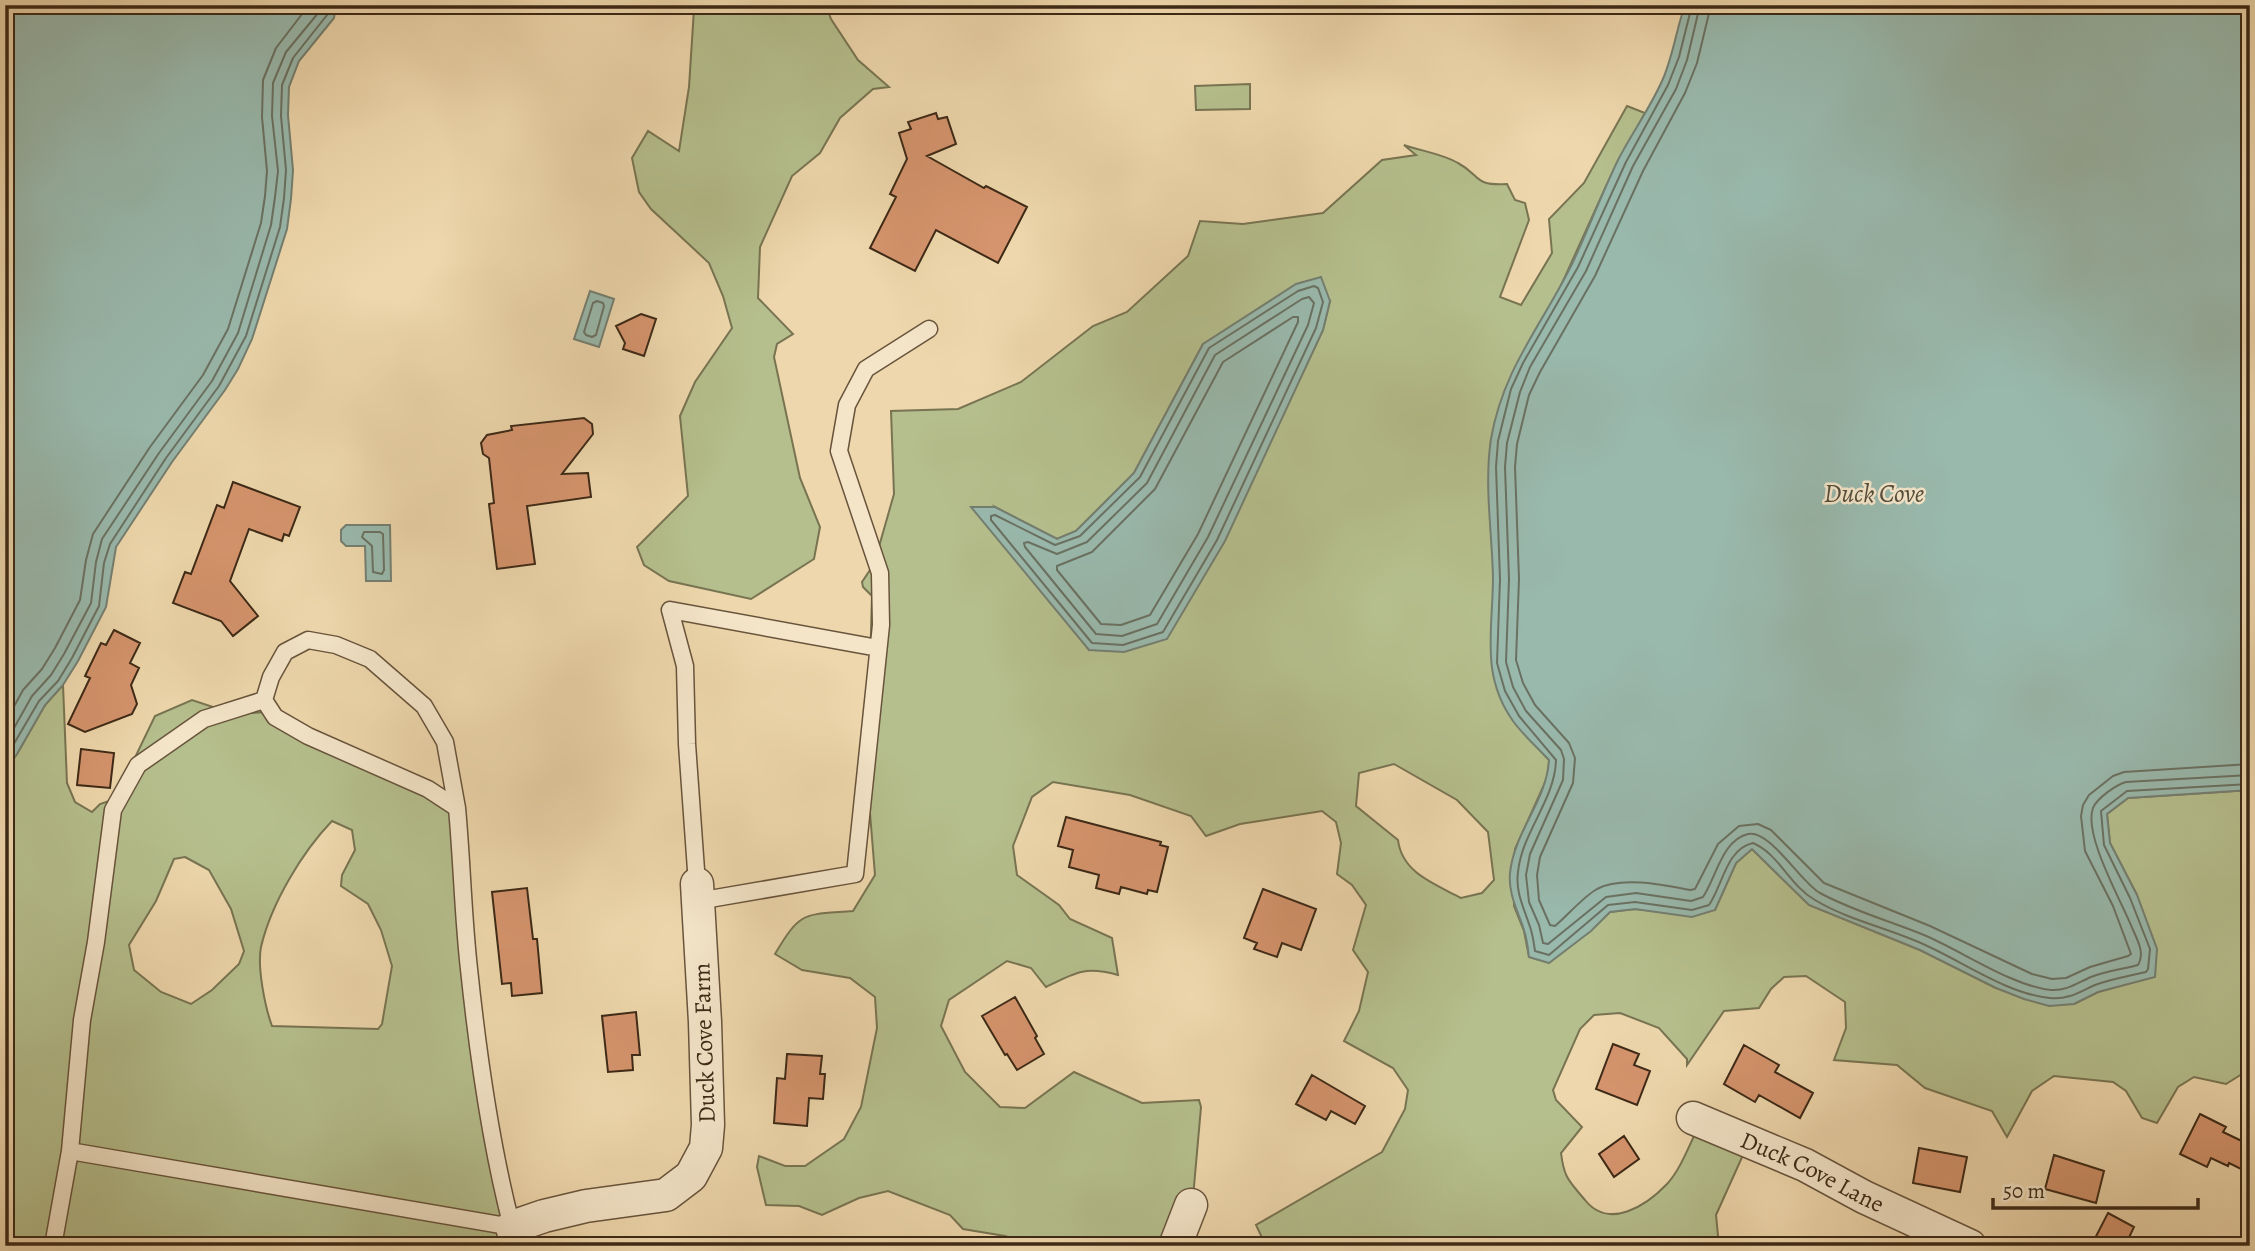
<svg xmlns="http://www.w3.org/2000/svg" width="2255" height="1251" viewBox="0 0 2255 1251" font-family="Alegreya,serif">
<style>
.green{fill:#b5bf8d;stroke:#787452;stroke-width:2;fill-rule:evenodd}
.water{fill:#99b9ad;stroke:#747f71;stroke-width:2}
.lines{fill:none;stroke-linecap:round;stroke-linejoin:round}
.shore{stroke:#6a7162;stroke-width:2}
.building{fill:#d5946d;stroke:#3c2916;stroke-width:2}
.lane-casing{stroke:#68543c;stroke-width:19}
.street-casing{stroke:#68543c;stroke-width:35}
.lane{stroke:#f4e5c9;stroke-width:16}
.street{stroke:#f4e5c9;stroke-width:32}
.labels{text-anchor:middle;stroke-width:5;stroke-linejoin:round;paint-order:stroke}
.street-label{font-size:24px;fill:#3c2916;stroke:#f4e5c9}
.water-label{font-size:26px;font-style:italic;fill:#534d3c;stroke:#f4e5c9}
</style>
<rect width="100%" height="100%" fill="#eed7ac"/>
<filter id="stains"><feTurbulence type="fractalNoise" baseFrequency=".00286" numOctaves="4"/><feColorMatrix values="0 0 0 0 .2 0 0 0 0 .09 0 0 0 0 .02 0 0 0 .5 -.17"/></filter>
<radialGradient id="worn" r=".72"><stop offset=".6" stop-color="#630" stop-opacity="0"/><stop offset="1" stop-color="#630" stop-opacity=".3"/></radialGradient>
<path class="green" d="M691,5H826L831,19L858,60L889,87L873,89L840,118L820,153L792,176L760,247L758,298L793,334L777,344L774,357L800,478L820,527L814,559L751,599L669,581L644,565L637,547L688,496L680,416L695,382L732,328L723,296L709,263L651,209L639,192L632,158L648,131L679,151L689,87L694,9Z
M1250,84V109L1196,110L1195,86Z
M1627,106L1645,113L1607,184L1491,440L1489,467L1499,693L1513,720L1549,760L1548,776L1515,849L1514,906L1524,931L1529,957L1549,963L1590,931L1610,912L1635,909L1664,912L1715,910L1736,863L1752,849L1809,905L1920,950L1996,988L2074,1004L2098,992L2155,976L2137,895L2110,843L2107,814L2128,798L2250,790V1069L2226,1084L2194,1077L2178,1087L2157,1123L2142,1118L2126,1091L2113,1082L2054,1076L2032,1091L2007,1137L1992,1111L1925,1088L1897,1065L1834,1060L1846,1028L1845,1002L1806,976L1784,977L1771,989L1759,1008L1724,1011L1687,1065V1059L1659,1028L1620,1013L1594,1015L1580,1029L1553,1090L1556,1100L1582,1127L1561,1153C1564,1178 1569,1181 1585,1200C1609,1230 1646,1206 1667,1184C1680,1170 1688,1148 1696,1132L1748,1144L1716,1215L1719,1246H1266L1256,1225L1382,1152L1405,1109L1408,1090L1393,1068L1344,1041L1359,1011L1368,972L1353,950L1366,905L1352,885L1337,874L1341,843L1336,822L1322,811L1240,824L1206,836L1191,816L1130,795L1053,782L1032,797L1013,846L1017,875L1059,905L1070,919L1112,938L1118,975C1085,966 1076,972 1046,987L1031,968L1007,961L949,1000L941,1026L965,1072L1000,1107L1025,1108L1074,1072L1142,1103L1199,1100L1201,1107L1191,1220L1180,1246H1033L1005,1236L963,1229L950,1215L888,1191L859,1198L822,1215L799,1206L766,1205L757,1167L759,1156L785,1166H805L844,1139L861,1107L877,1028L875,997L850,978L802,970L775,954C801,910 804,915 853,911L875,875L867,776L872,596L863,587L862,582L874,564L894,494L891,411L958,409L1021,382L1093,326L1127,312L1188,256L1200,221L1243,224L1323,213L1382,160L1416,155L1404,145C1421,151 1443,154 1458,163C1482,176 1473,186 1507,184L1515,200L1525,203L1529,220L1500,297L1521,305L1552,253L1549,219L1584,183ZM1330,301L1323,330L1224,539L1089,650L995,507L1057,539L1076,531L1134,473L1203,344ZM1394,764L1457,800L1488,832L1494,880L1482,893L1461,898C1435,884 1402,873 1398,840L1356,806L1359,773Z
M63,685L67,783L75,802L92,812L100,804L115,799L155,716L192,700L234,714L268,712L451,803L464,953L516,1246H5V1173L12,1064L5,1057V770L17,754L45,705ZM332,821L352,830L355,850L342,875L341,886L368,904L381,930L392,966L382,1024L378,1029L272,1026C265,1007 257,967 261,947C271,904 302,852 332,821ZM185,857L209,870L231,909L244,951L239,964L212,990L191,1004L161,992L134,970L129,945L156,901L174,859Z"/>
<path class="water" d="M5,5H336L334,18L299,61L289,87L288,115L293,170L291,199L287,229L252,339L238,369L225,390L172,462L116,547L106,607L78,661L63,685L45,705L17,754L5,770Z
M1685,5H2250V790L2128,798L2107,814L2110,843L2137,895L2157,949L2155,977L2098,992L2074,1004L2049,1006L2024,999L1996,988L1920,950L1809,905L1752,849L1736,863L1715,910L1692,917L1635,909L1610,912L1591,931L1549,963L1529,957C1528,948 1527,939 1524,930C1518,911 1508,894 1510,873C1514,832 1547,800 1549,760C1537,747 1523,735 1513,721C1480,675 1493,629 1493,577C1492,532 1484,484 1491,439C1503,368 1543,324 1573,262C1589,228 1602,193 1618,160C1632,133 1650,108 1662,81C1673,57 1676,30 1685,5Z
M1321,277L1330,301L1323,330L1225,541L1167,639L1124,652L1089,650L971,507H995L1057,539L1076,531L1134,473L1203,344L1296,284Z
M590,291L614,299L599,347L574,339Z
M346,525H390L391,581H366L365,546H346L341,541V530Z"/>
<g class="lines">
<path class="shore" d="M1692,5L1679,57L1668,85L1626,162L1578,267L1523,363L1511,389L1498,441L1496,467L1500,579L1497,663L1505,691L1519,716L1556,760C1555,800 1522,832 1518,872C1515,893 1525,910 1531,930C1533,937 1534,944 1535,951L1549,955L1608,905L1635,902L1692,910L1709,905C1723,885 1726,849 1753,843C1779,854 1790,886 1815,900C1848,920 1888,928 1923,944C1962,961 2007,994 2050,998C2068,1000 2079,992 2095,985C2111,979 2129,976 2146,972L2148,969L2150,949L2130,898L2104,845L2101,811L2127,791L2250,784
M1700,5L1687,60L1676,89L1633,166L1586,271L1530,367L1520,392L1507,443L1505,467L1509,579L1506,662L1513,687L1526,711L1561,750L1564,759L1563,780L1530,854L1526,875L1529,902L1539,925L1543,943L1548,944L1606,897L1636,893L1691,901L1703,897C1716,878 1722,840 1748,834C1770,829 1801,883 1820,893C1853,911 1890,921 1924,935C1962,951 2012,986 2051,990C2067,991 2077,983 2091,977C2106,971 2123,969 2138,965C2145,954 2138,941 2133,930C2122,902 2083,835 2093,808C2097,798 2116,785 2126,782L2250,775
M1711,5L1697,63L1685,93L1643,171L1595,276L1540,372L1529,395L1517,444L1515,467L1519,579L1516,660L1523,683L1535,705L1569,743L1575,758L1573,783L1540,857L1537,875L1539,900L1550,925L1555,926C1568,915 1583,897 1597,889C1621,876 1664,885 1690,890L1695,889L1718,844L1739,826L1758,824L1771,830L1824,883L1930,926L2032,974L2052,979L2066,978L2090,967L2128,956L2131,954L2113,906L2085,851L2081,816L2083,805L2089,795L2113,776L2124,772L2250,764
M1314,286L1318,288L1323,302L1316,328L1217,540L1163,632L1123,645L1092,643L991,520V516L995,515L1055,545L1080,536L1140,477L1209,348L1298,291Z
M1309,297L1314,303L1308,325L1208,537L1157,624L1122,636L1096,634L1025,547L1024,543L1028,542L1057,554L1087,542L1147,483L1215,355L1302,299Z
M597,301L603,303L604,306L596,335L592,337L586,335L584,332L593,303Z
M1293,317H1298V322L1198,534L1150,615L1121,625L1101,624L1057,570V566L1092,552L1155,489L1223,362Z
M364,532H380L383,534L384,570L382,574L373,572L372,546L362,537Z
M5,723L23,690L42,669L55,648L80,600L86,560L93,534L150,447L203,375L228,329L261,223L265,196L267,171L262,117L263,80L276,48L309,5
M5,744L32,696L51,675L64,654L91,603L96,562L102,539L159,453L212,381L238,333L271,225L275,197L278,171L272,116L273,83L286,52L319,12L320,5
M5,759L39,701L58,681L72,658L99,606L104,563L110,544L166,458L219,386L246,336L280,227L284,198L286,170L281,116L282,85L293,58L327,15L329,5"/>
</g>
<path class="building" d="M936,113L938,119L947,117L956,144L927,156L984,188L986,186L1027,207L998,263L936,230L915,271L870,248L896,197L890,194L907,159L899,133L911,129L908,122Z
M641,314L656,319L644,356L623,349L625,343L616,326Z
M584,418L592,424L593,434L562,474L588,473L591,497L527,506L535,564L497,569L489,504L494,503L489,458L483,454L481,443L487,435L512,430L511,426Z
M233,482L300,507L289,536L284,534L282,541L249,529L230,581L258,616L233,636L221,621L173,603L185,572L191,574L217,505L224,508Z
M114,630L140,643L130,663L139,668L131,685L137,704L132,714L85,732L68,724L90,678L85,676L101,643L106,645Z
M81,749L114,753L110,788L77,785Z
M1066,817L1161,842L1160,845L1168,847L1157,892L1148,890L1147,894L1121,887L1119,894L1096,888L1099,875L1069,867L1073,850L1058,846Z
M527,888L533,939H537L542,993L512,996L511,983L502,984L492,892Z
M1263,889L1316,909L1301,950L1282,943L1277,957L1254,949L1257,943L1244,938Z
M1015,997L1037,1036L1035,1038L1044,1054L1017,1070L1007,1054L1005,1055L982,1016Z
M636,1012L640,1055H632L633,1070L608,1072L602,1016Z
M1613,1044L1639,1054L1634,1065L1650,1071L1637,1105L1596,1089Z
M1744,1045L1779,1065L1775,1072L1813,1093L1800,1118L1759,1095L1755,1102L1724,1084Z
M787,1054L822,1056L820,1074H825L823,1099L809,1098L807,1126L774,1123L777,1078L785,1079Z
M1312,1075L1365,1106L1355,1124L1331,1111L1326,1120L1296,1104Z
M2200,1114L2226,1127L2223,1132L2250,1145V1155L2243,1170L2229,1163L2228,1166L2211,1158L2207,1167L2180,1154Z
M1624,1136L1639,1159L1614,1177L1599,1154Z
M1919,1148L1967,1157L1960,1192L1913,1183Z
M2054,1155L2104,1171L2096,1203L2045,1189Z
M2108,1213L2134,1227L2125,1246H2091Z"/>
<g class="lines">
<g class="lane-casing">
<path id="lane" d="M308,640L336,645L370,659L424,706L445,742L457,808L428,789L308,736L275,717L264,700L271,677L285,652Z
M697,884L687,744L685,666L670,610L878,648
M698,901L855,874L881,625L880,573L839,451L847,405L866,369L929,329
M70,1151L512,1227C490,1143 478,1055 469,969C463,916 462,862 457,808
M53,1246L70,1151L82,1020L96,942L113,810L138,765L204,719L264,700"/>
</g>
<g class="street-casing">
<g id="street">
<path id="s1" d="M1693,1118L1805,1165L1864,1197L1970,1246"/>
<path d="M517,1246L512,1227L544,1216L586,1206L666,1195L691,1176L706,1148L708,1125L705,1022L697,884"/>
<path d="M1175,1246L1191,1205"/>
</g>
</g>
<use href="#lane" class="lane"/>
<use href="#street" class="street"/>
</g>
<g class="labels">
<g class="street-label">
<text transform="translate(704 1043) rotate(-92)" y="8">Duck Cove Farm</text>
<text dy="8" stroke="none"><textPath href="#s1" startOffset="131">Duck Cove Lane</textPath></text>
</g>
<g class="water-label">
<text x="1874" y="502">Duck Cove</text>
</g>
</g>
<rect width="2255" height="1251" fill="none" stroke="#eed7ac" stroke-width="28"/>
<rect x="7" y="7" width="2241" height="1237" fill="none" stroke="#3c2916" stroke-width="3.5"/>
<rect x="14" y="14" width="2227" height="1223" fill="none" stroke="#3c2916" stroke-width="2"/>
<path d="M1993 1198v10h205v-10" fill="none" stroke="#3c2916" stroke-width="3.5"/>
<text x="2003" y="1198" font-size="21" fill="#3c2916" stroke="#f4e5c9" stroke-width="5" paint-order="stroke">50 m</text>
<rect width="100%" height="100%" filter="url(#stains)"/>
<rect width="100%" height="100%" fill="url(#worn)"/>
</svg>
